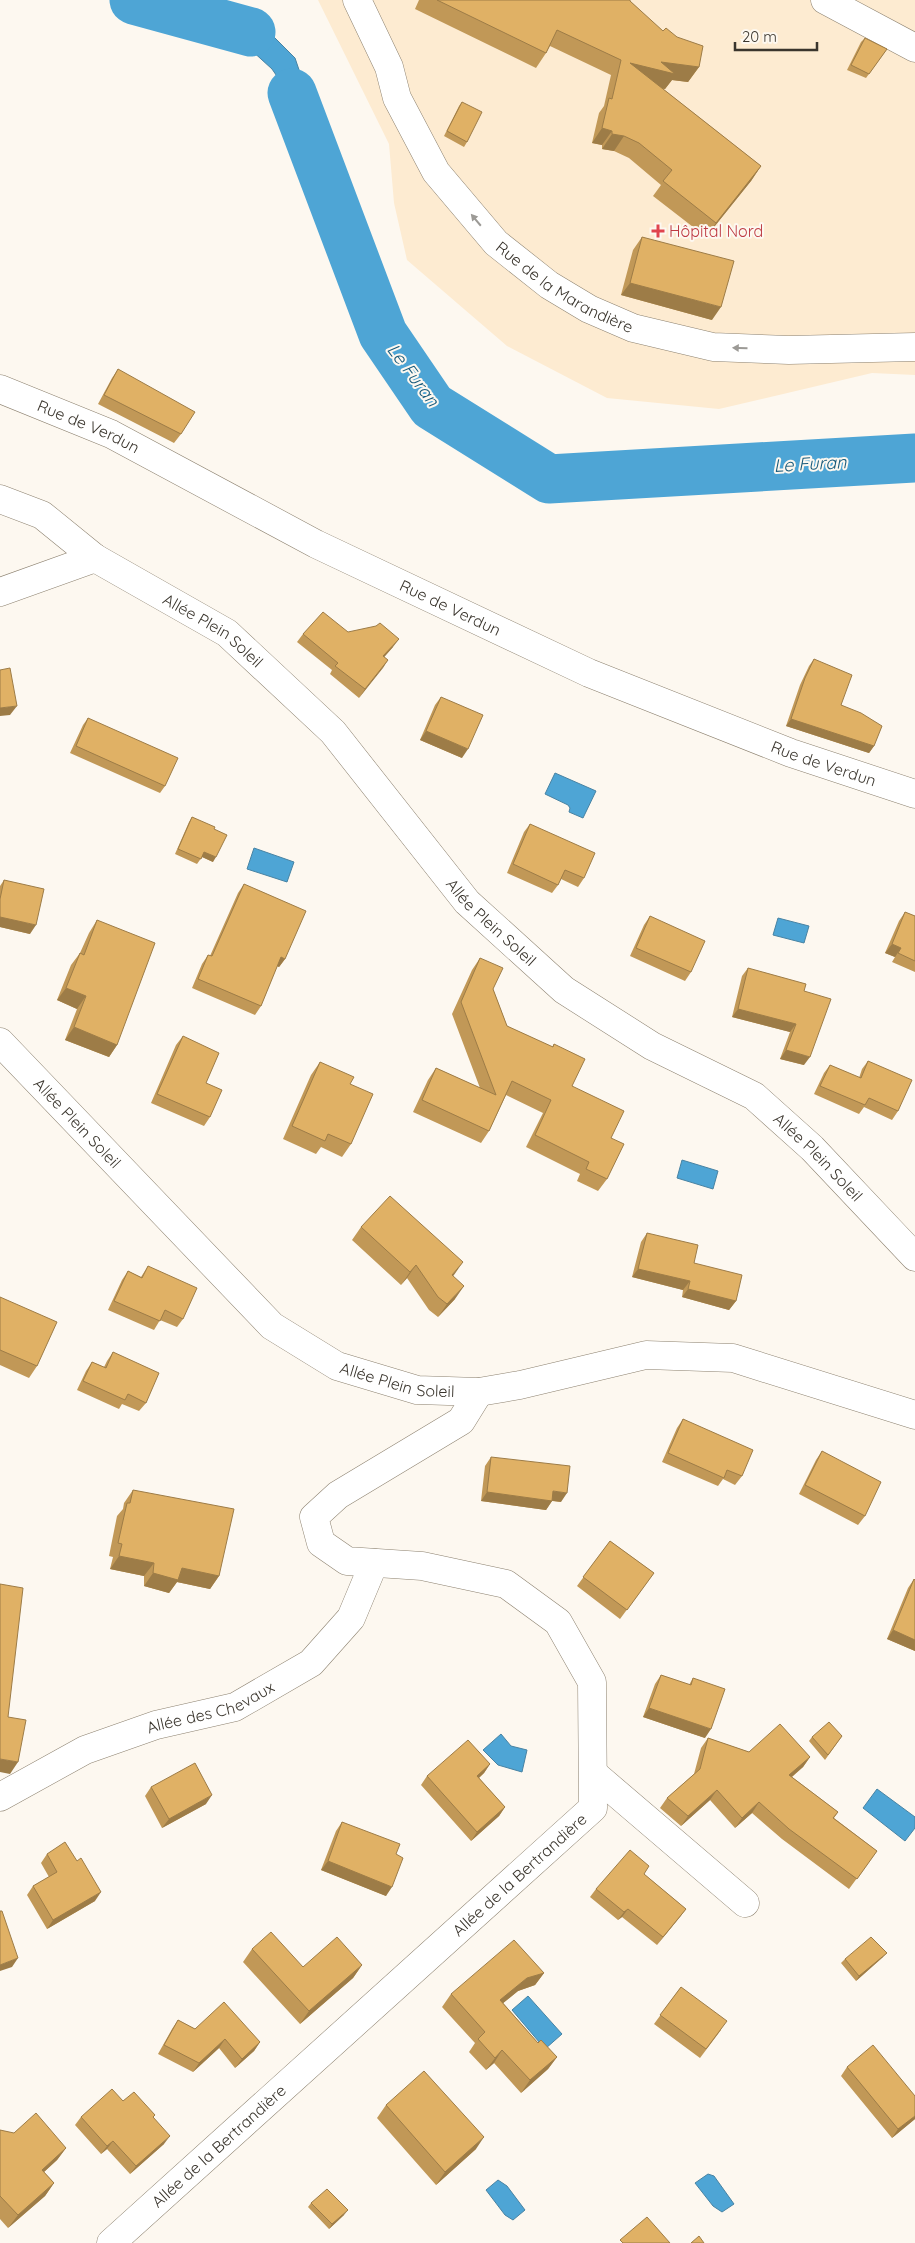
<svg xmlns="http://www.w3.org/2000/svg" width="915" height="2243" viewBox="0 0 915 2243" font-family="Quicksand,sans-serif">
<style>
.built{fill:#fdebd1}
.water{fill:#4ea5d5;stroke:#4883a3}
.lines{fill:none;stroke-linecap:round;stroke-linejoin:round}
.river{stroke:#4ea5d5;stroke-width:49}
.minor-casing{stroke:#8d8270;stroke-width:29}
.major-casing{stroke:#8d8270;stroke-width:29}
.minor{stroke:#fff;stroke-width:28}
.major{stroke:#fff;stroke-width:28}
.wall{fill:#c19857}
.shaded-wall{fill:#9d7c47}
.building{fill:#e0b165;stroke:#9d7c47}
.oneway{fill:#9c9a96}
.health-dot{fill:#e0444e;stroke:#fdf8f0;stroke-width:2}
.labels{text-anchor:middle;stroke-width:4;stroke-linejoin:round;paint-order:stroke}
.health-label{font-size:16px;fill:#be3a42;stroke:#fdf8f0;text-anchor:start}
.street-label{font-size:16px;fill:#3a352d;stroke:#fdf8f0}
.water-label{font-size:18px;font-style:italic;fill:#175a7b;stroke:#fdf8f0}
</style>
<rect width="100%" height="100%" fill="#fdf8f0"/>
<path class="built" d="M318,0H915V375L872,373L719,409L607,398L507,346L407,260L394,203L389,144Z"/>
<path class="water" d="M145,0H224L264,27L295,58L316,120V170L320,189L371,300L380,317L434,382L471,434L503,453L530,464L613,478L636,477L716,473L799,463L915,446V468L766,482L697,494H579L542,490L502,474L457,446L420,409L395,359L375,340L359,317L333,267L308,200L299,167L296,104L272,69L239,39L205,21Z
M555,773L596,791L583,818L569,812L570,808L568,805L545,794Z
M254,848L294,862L287,882L247,869Z
M778,918L809,926L804,943L773,935Z
M682,1160L718,1171L713,1189L677,1178Z
M501,1734L511,1746L527,1750L522,1772L498,1765L483,1750Z
M877,1789L915,1817V1828L905,1841L863,1808Z
M528,1996L562,2034L545,2049L512,2010Z
M708,2174L714,2176L734,2204L722,2212L713,2206L695,2183Z
M498,2180L507,2186L525,2210L513,2220L505,2215L486,2190Z"/>
<g class="lines">
<path class="river" d="M134,0L251,32
M292,93L383,334L432,406L549,479L915,458"/>
<g class="minor-casing">
<g id="minor">
<path id="s1" d="M357,0L389,67L397,98L436,172L496,243L549,285L589,309L633,328L713,347L789,350L915,347"/>
<path d="M825,0L915,48"/>
<path id="s2" d="M0,499L42,515L95,558L227,633L333,732L467,902L564,990L652,1046L754,1096L812,1148L915,1257"/>
<path d="M0,592L95,558"/>
<path id="s3" d="M0,1042L272,1326L337,1366L417,1390L479,1392L520,1385L646,1355L733,1358L915,1415"/>
<path d="M594,1774L745,1903"/>
<path id="s4" d="M0,1797L85,1750L156,1725L235,1707L311,1663L351,1618L374,1563"/>
<path id="s5" d="M111,2243L593,1808L592,1682L558,1622L506,1584L422,1566L347,1561L321,1543L314,1517L338,1495L461,1421L479,1392"/>
</g>
</g>
<g class="major-casing">
<g id="major">
<path id="s6" d="M0,389L111,434L316,544L589,673L791,753L915,794"/>
</g>
</g>
<use href="#minor" class="minor"/>
<use href="#major" class="major"/>
</g>
<path class="wall" d="M419,0H630V1L699,67L688,82L672,80L665,89H663L761,166L751,181L706,237L653,196L661,185L629,158L614,151L602,149V145L592,143L599,113L604,106L611,75L550,46L546,53L536,68L415,9Z
M865,38L887,49L866,78L847,70L861,42Z
M462,102L467,142L464,147L444,136L459,106Z
M642,237L712,320L621,295L633,250Z
M118,369L181,434L174,443L98,404L112,378Z
M348,632L393,647L384,657L388,660L359,698L330,674L332,670L297,642L303,634Z
M814,659L841,705L874,746L869,753L786,726L800,685L809,666Z
M441,697L462,758L420,740L435,705Z
M88,718L165,786L160,793L70,753L83,725Z
M192,817L214,829L213,862L202,857L197,864L175,854L189,822Z
M530,824L584,878L578,887L561,879L558,885L552,893L507,873L524,832Z
M4,880L30,934L0,927V886Z
M244,884L285,959L279,967L277,966L261,1006L255,1015L192,988L202,964L208,955L210,956L238,893Z
M905,912L915,916V972L892,962L895,957L885,953L899,921Z
M650,916L691,972L685,981L630,956L644,925Z
M97,920L117,1045L109,1057L65,1040L77,1009L57,1000L71,965L80,953L89,933Z
M480,958L493,989L507,1026L552,1047L554,1044L572,1086L611,1138L607,1179L598,1191L577,1181L580,1174L526,1147L543,1113L506,1095L489,1131L481,1143L413,1112L428,1080L436,1068L480,1088L452,1014L472,970Z
M748,968L804,991V1065L780,1059L790,1032L732,1017L742,976Z
M183,1036L206,1083L210,1117L204,1126L151,1103L176,1045Z
M868,1061L898,1111L892,1120L864,1107L859,1114L814,1094L824,1073L830,1065L859,1078L862,1069Z
M320,1062L350,1084L351,1144L342,1157L321,1147L316,1154L283,1139L311,1075Z
M361,1227L453,1276L455,1299L438,1317L429,1310L407,1278L401,1285L352,1240Z
M647,1233L694,1263L736,1301L729,1310L682,1297L683,1290L632,1277L641,1242Z
M148,1266L183,1319L177,1327L160,1320L154,1330L108,1310L122,1280L128,1271L141,1277Z
M0,1297L37,1366L29,1378L0,1365Z
M113,1352L146,1403L139,1411L122,1404L119,1409L77,1390L86,1371L92,1362L104,1367L107,1361Z
M683,1419L742,1476L735,1485L723,1479L718,1486L662,1462L677,1428Z
M822,1451L865,1516L858,1525L799,1494L816,1460Z
M491,1457L561,1502L552,1501L546,1510L481,1501L485,1466Z
M133,1490L219,1576L210,1589L177,1582L169,1593L144,1586V1576L110,1569L113,1557L109,1556L117,1516L123,1509L124,1503Z
M610,1541L654,1573L620,1619L577,1586Z
M914,1579L915,1580V1651L887,1639L908,1588Z
M661,1675L689,1685L693,1678L705,1738L643,1717L655,1684Z
M842,1736L825,1760L809,1741L812,1737Z
M708,1738L749,1752L810,1757L803,1767L792,1777L838,1812L834,1818L877,1851L849,1889L782,1839L752,1813L735,1828L710,1800L681,1826L660,1808L667,1798L694,1774L701,1748Z
M490,1764L484,1773L479,1778L505,1807L499,1816L471,1841L421,1785L427,1776Z
M151,1787L206,1804L162,1828L145,1796Z
M342,1822L396,1854L386,1896L321,1870L336,1831Z
M47,1854L95,1901L47,1929L27,1895L33,1886L49,1877L41,1863Z
M644,1874L686,1909L657,1945L622,1917L618,1920L590,1897L596,1889Z
M252,1949L303,1967L362,1965L353,1978L300,2024L243,1962Z
M883,1957L856,1981L841,1963L845,1959Z
M544,1973L535,1985L518,1991L503,2003L538,2043L557,2057L548,2069L521,2093L494,2063L486,2070L469,2052L475,2043L442,2007L451,1994Z
M681,1987L721,2030L700,2058L654,2024Z
M178,2020L195,2029L260,2042L254,2051L235,2068L219,2048L193,2072L158,2054L172,2029Z
M847,2067L915,2119L892,2138L841,2076Z
M123,2101L153,2117L164,2144L130,2174L107,2149L101,2154L75,2125L81,2117Z
M386,2105L476,2149L436,2185L377,2118Z
M0,2130L66,2148L57,2160L44,2172L54,2183L45,2196L8,2228L0,2219Z
M311,2203L344,2215L329,2229L308,2207Z"/>
<path class="shaded-wall" d="M661,62L699,67L688,82L672,80L665,89L620,77L630,63Z
M602,128L612,131L602,145L592,143Z
M612,134L624,136L614,151L602,149Z
M761,166L751,181L706,237L716,223Z
M630,283L721,307L712,320L621,295Z
M399,639L393,647L378,664L383,656Z
M388,660L383,668L359,698L365,689Z
M17,706L10,715L0,716V708Z
M791,719L874,746L869,753L786,726Z
M426,731L468,749L462,758L420,740Z
M204,852L216,857L213,862L200,856Z
M0,917L36,925L30,934L0,927Z
M892,944L901,948L895,957L885,953Z
M281,957L285,959L279,967L275,965Z
M66,988L86,996L77,1009L57,1000Z
M738,1009L796,1024L790,1032L732,1017Z
M74,1027L117,1045L109,1057L65,1040Z
M786,1050L810,1057L804,1065L780,1059Z
M463,1262L454,1275L443,1288L452,1275Z
M416,1265L407,1278L401,1285L410,1272Z
M638,1269L690,1281L683,1290L632,1277Z
M464,1286L455,1299L438,1317L447,1304Z
M688,1289L736,1301L729,1310L682,1297Z
M553,1491L567,1493L561,1502L547,1500Z
M487,1492L552,1501L546,1510L481,1501Z
M119,1556L154,1563L144,1576L110,1569Z
M182,1568L219,1576L210,1589L177,1582L169,1593L144,1586L153,1573Z
M893,1630L915,1640V1651L887,1639Z
M649,1708L711,1729L705,1738L643,1717Z
M810,1757L803,1767L782,1785L789,1775Z
M0,1759L18,1762L10,1774L0,1772Z
M490,1764L484,1773L471,1785L477,1776Z
M717,1790L710,1800L681,1826L688,1816Z
M212,1795L206,1804L162,1828L169,1819Z
M759,1802L752,1813L735,1828L742,1818Z
M505,1807L499,1816L471,1841L477,1832Z
M328,1861L392,1887L386,1896L321,1870Z
M101,1892L95,1901L47,1929L53,1920Z
M628,1909L622,1917L618,1920L624,1912Z
M686,1909L680,1917L657,1945L663,1937Z
M887,1953L883,1957L856,1981L859,1976Z
M18,1958L12,1967L0,1971V1965Z
M362,1965L353,1978L300,2024L309,2011Z
M544,1973L535,1985L518,1991L491,2013L500,2000L527,1978Z
M225,2039L219,2048L193,2072L199,2063Z
M260,2042L254,2051L235,2068L242,2059Z
M502,2050L494,2063L486,2070L495,2058Z
M557,2057L548,2069L521,2093L530,2080Z
M915,2116V2119L892,2138L898,2129Z
M170,2136L164,2144L130,2174L136,2166Z
M484,2137L476,2149L436,2185L445,2172Z
M113,2141L107,2149L101,2154L107,2146Z
M66,2148L57,2160L33,2182L42,2170Z
M54,2183L45,2196L8,2228L18,2215Z
M348,2210L344,2215L329,2229L332,2224Z"/>
<path class="building" d="M437,0H630V1L663,31L666,28L677,37L703,46L699,67L661,62L675,74L630,63L761,166L716,223L663,181L672,170L639,143L624,136L612,134V131L602,128L609,98L612,99L621,60L557,30L546,53Z
M865,38L887,49L869,74L851,65Z
M462,102L482,112L467,142L447,131Z
M642,237L734,261L721,307L630,283Z
M118,369L195,412L181,434L104,395Z
M323,612L348,632L376,626L380,623L399,639L383,656L388,660L365,689L335,666L338,663L303,634Z
M814,659L852,675L841,705L861,713L882,726L874,746L791,719L805,678Z
M10,668L17,706L0,708V670Z
M441,697L483,715L468,749L426,731Z
M88,718L178,758L165,786L76,746Z
M192,817L215,827L214,829L227,835L216,857L204,852L201,859L178,849Z
M530,824L595,853L584,878L565,870L558,885L513,864Z
M4,880L44,889L36,925L0,917V899Z
M244,884L306,911L285,959L281,957L261,1006L198,979L208,955L212,956Z
M905,912L915,916V961L898,953L901,948L892,944Z
M650,916L705,941L691,972L636,948Z
M97,920L155,943L117,1045L74,1027L86,996L66,988L80,953L84,955Z
M480,958L503,968L493,989L507,1026L553,1047L554,1044L585,1059L572,1086L624,1111L611,1138L624,1144L607,1179L586,1169L589,1162L535,1135L551,1100L512,1081L489,1131L422,1100L436,1068L496,1095L461,1002Z
M748,968L806,984L804,991L831,999L810,1057L786,1050L796,1024L738,1009Z
M183,1036L219,1053L206,1083L222,1090L210,1117L157,1094Z
M868,1061L912,1080L898,1111L869,1098L865,1105L820,1086L830,1065L861,1078Z
M320,1062L354,1077L350,1084L373,1094L351,1144L328,1134L325,1141L292,1126Z
M390,1196L463,1262L452,1275L464,1286L447,1304L438,1297L416,1265L410,1272L361,1227Z
M647,1233L698,1245L694,1263L742,1275L736,1301L688,1289L690,1281L638,1269Z
M148,1266L197,1288L183,1319L165,1310L160,1321L114,1301L128,1271L142,1278Z
M0,1297L57,1322L37,1366L0,1350Z
M113,1352L159,1373L146,1403L128,1394L125,1400L83,1381L92,1362L106,1368Z
M683,1419L753,1450L742,1476L727,1470L724,1478L668,1453Z
M822,1451L881,1482L865,1516L805,1485Z
M491,1457L570,1466L567,1493L553,1491L552,1501L487,1492Z
M133,1490L234,1509L219,1576L182,1568L178,1580L153,1573L154,1563L119,1556L122,1544L118,1543L127,1503H130Z
M610,1541L654,1573L627,1610L583,1577Z
M914,1579L915,1580V1640L893,1630Z
M0,1584L23,1588L8,1717L26,1720L18,1762L0,1759Z
M661,1675L691,1685L693,1678L725,1689L711,1729L649,1708Z
M829,1722L842,1736L828,1755L812,1737Z
M780,1724L810,1757L789,1775L838,1812L833,1818L877,1851L857,1879L789,1829L759,1802L742,1818L717,1790L688,1816L667,1798L700,1769L708,1738L749,1752Z
M468,1740L490,1764L477,1776L505,1807L477,1832L427,1776Z
M195,1763L212,1795L169,1819L151,1787Z
M342,1822L400,1844L396,1854L403,1858L392,1887L328,1861Z
M65,1842L77,1861L81,1858L101,1892L53,1920L33,1886L57,1872L47,1854Z
M630,1850L649,1866L644,1874L686,1909L663,1937L628,1909L624,1912L596,1889Z
M0,1911H2L18,1958L0,1965Z
M271,1932L303,1967L337,1937L362,1965L309,2011L252,1949Z
M871,1937L887,1953L859,1976L845,1959Z
M514,1940L544,1973L527,1978L500,2000L538,2043L541,2040L557,2057L530,2080L502,2050L495,2058L478,2039L485,2032L451,1994Z
M681,1987L727,2021L706,2049L660,2015Z
M224,2002L260,2042L242,2059L225,2039L199,2063L164,2045L178,2020L195,2029Z
M873,2045L915,2096V2116L898,2129L847,2067Z
M424,2071L484,2137L445,2172L386,2105Z
M112,2089L123,2101L134,2092L155,2115L153,2117L170,2136L136,2166L113,2141L107,2146L81,2117Z
M36,2113L66,2148L42,2170L54,2183L18,2215L0,2196V2130L14,2133Z
M327,2189L348,2210L332,2224L311,2203Z
M647,2217L670,2243H623L620,2240Z
M699,2236L704,2243H691Z"/>
<defs><path id="oneway-solid" d="M-6-.8H1V-3.2L6.5 0L1 3.2V.8H-6Z" transform="scale(1.25)"/></defs>
<g class="oneway">
<use href="#oneway-solid" transform="translate(476 220) rotate(-130)"/>
<use href="#oneway-solid" transform="translate(740 348) rotate(-178)"/>
</g>
<path class="health-dot" d="M655.5 223.5h5v5h5v5h-5v5h-5v-5h-5v-5h5z"/>
<g class="labels">
<g class="health-label">
<text x="669" y="237">Hôpital Nord</text>
</g>
<g class="street-label">
<text dy="6" stroke="none"><textPath href="#s1" startOffset="365">Rue de la Marandière</textPath></text>
<text dy="6" stroke="none"><textPath href="#s6" startOffset="96">Rue de Verdun</textPath></text>
<text dy="6" stroke="none"><textPath href="#s6" startOffset="501">Rue de Verdun</textPath></text>
<text dy="6" stroke="none"><textPath href="#s2" startOffset="252">Allée Plein Soleil</textPath></text>
<text dy="6" stroke="none"><textPath href="#s6" startOffset="906">Rue de Verdun</textPath></text>
<text dy="6" stroke="none"><textPath href="#s2" startOffset="658">Allée Plein Soleil</textPath></text>
<text dy="6" stroke="none"><textPath href="#s3" startOffset="112">Allée Plein Soleil</textPath></text>
<text dy="6" stroke="none"><textPath href="#s2" startOffset="1064">Allée Plein Soleil</textPath></text>
<text dy="6" stroke="none"><textPath href="#s3" startOffset="532">Allée Plein Soleil</textPath></text>
<text dy="6" stroke="none"><textPath href="#s4" startOffset="230">Allée des Chevaux</textPath></text>
<text dy="6" stroke="none"><textPath href="#s5" startOffset="550">Allée de la Bertrandière</textPath></text>
<text dy="6" stroke="none"><textPath href="#s5" startOffset="145">Allée de la Bertrandière</textPath></text>
</g>
<g class="water-label">
<text transform="translate(413 375) rotate(53)" y="6">Le Furan</text>
<text transform="translate(810 464) rotate(-3)" y="6">Le Furan</text>
</g>
</g>
<path d="M735 42v8h82v-8" fill="none" stroke="#3a352d" stroke-width="2.5"/>
<text x="742" y="42" font-size="15" fill="#3a352d" stroke="#fdf8f0" stroke-width="4" paint-order="stroke">20 m</text>
</svg>
